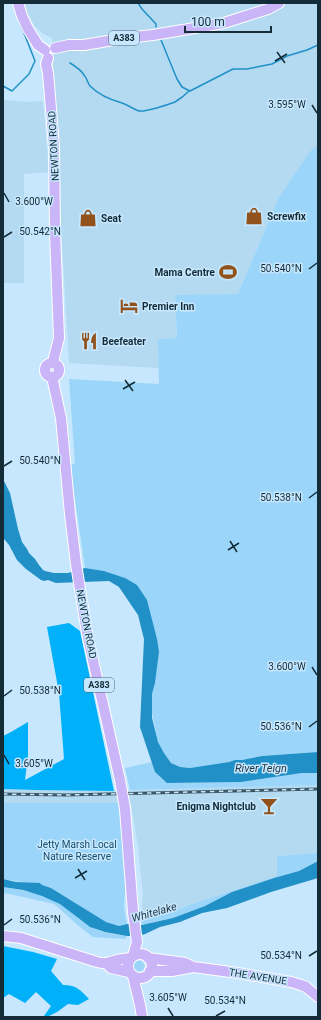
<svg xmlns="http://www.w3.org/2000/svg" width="321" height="1020" viewBox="0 0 321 1020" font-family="Roboto,sans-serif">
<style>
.built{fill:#b4daf1}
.green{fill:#9bd6fa}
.forest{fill:#00b1f9}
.water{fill:#2090c7}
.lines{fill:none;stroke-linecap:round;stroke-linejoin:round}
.stream{stroke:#2090c7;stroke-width:1.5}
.major-casing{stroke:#fff;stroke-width:12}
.major{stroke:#cab5f8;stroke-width:10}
.rail-casing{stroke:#3d5665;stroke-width:3}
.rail{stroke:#c6e7fd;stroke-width:1.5;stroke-dasharray:4.5;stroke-linecap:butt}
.major-bridge-casing{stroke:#fff;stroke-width:12;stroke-linecap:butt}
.major-bridge{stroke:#cab5f8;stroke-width:10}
.ticks{fill:none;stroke:#142b38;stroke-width:1.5}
.labels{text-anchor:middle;stroke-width:3;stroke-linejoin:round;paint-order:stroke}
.shield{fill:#c6e7fd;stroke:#496373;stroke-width:1}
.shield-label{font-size:9px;font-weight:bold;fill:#142b38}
.street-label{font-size:10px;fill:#142b38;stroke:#c6e7fd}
.poi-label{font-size:10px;font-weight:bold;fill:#142b38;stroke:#c6e7fd;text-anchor:start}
.park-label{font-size:10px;fill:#174e6b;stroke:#c6e7fd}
.water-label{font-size:11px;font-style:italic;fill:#1f3542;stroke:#c6e7fd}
.ticks-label{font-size:10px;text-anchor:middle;fill:#142b38;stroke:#c6e7fd;stroke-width:3;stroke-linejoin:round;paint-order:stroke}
</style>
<rect width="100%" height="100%" fill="#c6e7fd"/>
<path class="built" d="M25,3H318V145L311,150L279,197L238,294L175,296L177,338L159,339V368L69,363L57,160L52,38L42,33L34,25L28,14Z
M3,100L26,102L43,101L49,172L24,174V283H3Z
M318,785V853L277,856V876L195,903L166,914L141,916L143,895L138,847L131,804L120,803H3V789L36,790L114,791Z"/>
<path class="green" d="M318,145V752L262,756L242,760H235L229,762L190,768L180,767L171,763L164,753L158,742L152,713V694L155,683L159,652L125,578L104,571L85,568L70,466L75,463L69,379L159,384L158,339L177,338L175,295L238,294L279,197L311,150Z
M152,762L155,772L168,783L241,782L302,773H318V785L130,790L125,768Z
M3,803H120L126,872L124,908L127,924L119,926L106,922L51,888C36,883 19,882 3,879Z
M318,853V861L299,871L274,878L232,892L205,906L173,918L142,925L141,916L166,914L195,903L277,876V856Z
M3,887C23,890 40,894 59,903C70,910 79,921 91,927C102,933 115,934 127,936L125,939L93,937L80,927L54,904L14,895L3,893Z
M133.5 966a5.5 5.5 0 1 1 11 0a5.5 5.5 0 1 1-11 0Z"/>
<path class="forest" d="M69,623L80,631L114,791L36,790L3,789V736L11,732L28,722V756L25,780L64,759L59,693L47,627Z
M3,946L33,952L57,959L51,971L63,985C77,985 80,990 89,999L78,1005L68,1004L57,1012L49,1016H44L51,1006L36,992L25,1003L9,994L3,998Z"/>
<path class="water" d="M3,479L10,493L18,529L22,542L27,549L29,553L35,559L39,565L43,570L45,571L54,573H68L85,568L104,571L125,578L137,585L147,600L157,639L159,652L155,683L152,694V718L158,742L164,753L171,763L180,767L190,768L229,762L235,760H242L262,756L318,752V773H302L241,782L167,783L155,772L140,727L144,639L138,615L119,587L109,581L56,583L48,580L44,581L41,580L26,569L17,560L9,545L4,539L3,533Z
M318,861V878L271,892L227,908L202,913L180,922L160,927L145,934L138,936H127L105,932L90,927L60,904L42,896L23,890L3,887V879L16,882L40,883L42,885L51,888L106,922L119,926L127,924L142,925L173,918L205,906L232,892L274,878L299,871Z"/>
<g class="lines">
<path class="stream" d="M138,3L142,9L156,24V27
M161,40L177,79L182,87L190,91L233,69H247L272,64L287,56L307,50L318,45
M70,63C75,66 81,70 84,75C87,78 87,82 90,86C98,94 111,100 122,103C128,105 133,109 139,111C146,112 167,105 175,102C180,99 185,95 189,91
M3,86L12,91L29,74L35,61L26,38L17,17"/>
<g class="major-casing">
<path id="major" d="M18,3L22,16L28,29L38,45L45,50
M55,48L69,45H84L125,38L153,35L224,23L268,9L279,3
M48,58L46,64L48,73L49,84L54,147L55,232L59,338L53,362
M45 370a7 7 0 1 1 14 0a7 7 0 1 1-14 0Z
M52,377L61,418L70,514L76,564L84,614L88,638L120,780
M125,809L133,912L137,942L133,956
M3,936L21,938L97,962C105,964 105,963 114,961C119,959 125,959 131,958
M128 966a12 12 0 1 1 24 0a12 12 0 1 1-24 0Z
M148,958L185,963L191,966
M106,963L111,968L129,972
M150,971H172L193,967L238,973L291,982L301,985L306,987L318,997
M133,976L140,1005L142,1017"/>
</g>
<use href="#major" class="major"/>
<g class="rail-casing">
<path id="rail" d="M3,794L66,795L318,789"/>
</g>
<use href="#rail" class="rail"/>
<g class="major-bridge-casing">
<path id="major-bridge" d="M120,780L125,809"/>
</g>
<use href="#major-bridge" class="major-bridge"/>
</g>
<path class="ticks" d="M277,52L285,63M275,61L287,54M312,105L317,113M4,193L9,202M4,237L12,232M309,269L317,263M125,380L133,391M123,389L135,382M4,466L12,461M309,498L317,492M230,541L237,552M228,550L239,543M312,667L317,675M4,696L12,690M309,727L317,721M4,755L9,764M78,869L85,880M75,878L87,871M4,925L12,919M309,956L317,951M168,1008L173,1016M216,1016L225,1011"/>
<defs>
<g id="shop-bare" transform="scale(1.38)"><path d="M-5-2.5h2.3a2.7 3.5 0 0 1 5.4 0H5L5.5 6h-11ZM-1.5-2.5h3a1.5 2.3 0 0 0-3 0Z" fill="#92521b" stroke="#c6e7fd" stroke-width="2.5" paint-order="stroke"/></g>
<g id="stadium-bare" transform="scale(1.38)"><path d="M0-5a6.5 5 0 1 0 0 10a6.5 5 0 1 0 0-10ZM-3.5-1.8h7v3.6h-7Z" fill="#92521b" stroke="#c6e7fd" stroke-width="2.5" paint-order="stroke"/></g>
<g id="hotel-bare" transform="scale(1.38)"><path d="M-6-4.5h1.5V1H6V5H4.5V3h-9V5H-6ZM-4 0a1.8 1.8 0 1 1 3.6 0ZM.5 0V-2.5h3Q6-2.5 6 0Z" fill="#92521b" stroke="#c6e7fd" stroke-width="2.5" paint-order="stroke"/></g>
<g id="restaurant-bare" transform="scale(1.38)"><path d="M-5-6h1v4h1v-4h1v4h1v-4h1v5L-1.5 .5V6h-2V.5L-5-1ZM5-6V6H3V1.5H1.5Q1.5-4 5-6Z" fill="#92521b" stroke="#c6e7fd" stroke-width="2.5" paint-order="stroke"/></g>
<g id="bar-bare" transform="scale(1.38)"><path d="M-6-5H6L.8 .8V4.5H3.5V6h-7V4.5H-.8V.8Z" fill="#92521b" stroke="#c6e7fd" stroke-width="2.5" paint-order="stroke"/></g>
</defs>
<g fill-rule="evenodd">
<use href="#shop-bare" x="254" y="216"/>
<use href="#shop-bare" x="88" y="218"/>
<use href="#stadium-bare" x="228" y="272"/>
<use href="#hotel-bare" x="129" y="306"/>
<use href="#restaurant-bare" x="89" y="341"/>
<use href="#bar-bare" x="269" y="806"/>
</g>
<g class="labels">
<g class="shield">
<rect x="109" y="31" width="30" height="14" rx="3"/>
<rect x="84" y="678" width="30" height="14" rx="3"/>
</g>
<g class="shield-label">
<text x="124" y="41">A383</text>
<text x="99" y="688">A383</text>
</g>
<g class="street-label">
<text transform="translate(53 146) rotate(-93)" y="4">NEWTON ROAD</text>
<text transform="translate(87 624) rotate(79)" y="4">NEWTON ROAD</text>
<text transform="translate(258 976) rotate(9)" y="4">THE AVENUE</text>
</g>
<g class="poi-label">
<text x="267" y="220">Screwfix</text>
<text x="101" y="222">Seat</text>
<text x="215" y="276" text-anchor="end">Mama Centre</text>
<text x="142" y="310">Premier Inn</text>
<text x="102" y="345">Beefeater</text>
<text x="256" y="810" text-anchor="end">Enigma Nightclub</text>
</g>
<g class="park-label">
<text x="77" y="848">Jetty Marsh Local<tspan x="77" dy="12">Nature Reserve</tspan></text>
</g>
<g class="water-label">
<text x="261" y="772">River Teign</text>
<text transform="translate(154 912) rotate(-16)" y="4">Whitelake</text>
</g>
</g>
<g class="ticks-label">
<text x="287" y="108">3.595°W</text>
<text x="34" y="205">3.600°W</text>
<text x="40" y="235">50.542°N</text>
<text x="281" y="272">50.540°N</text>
<text x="40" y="464">50.540°N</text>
<text x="281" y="501">50.538°N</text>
<text x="287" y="670">3.600°W</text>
<text x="40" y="694">50.538°N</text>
<text x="281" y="730">50.536°N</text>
<text x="34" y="767">3.605°W</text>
<text x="40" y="923">50.536°N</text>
<text x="281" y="959">50.534°N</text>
<text x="168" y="1001">3.605°W</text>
<text x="225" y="1004">50.534°N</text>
</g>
<rect width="321" height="1020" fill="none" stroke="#142b38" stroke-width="8"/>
<path d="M185 26v6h86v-6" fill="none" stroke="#142b38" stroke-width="2"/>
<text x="191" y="26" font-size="12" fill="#142b38" stroke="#c6e7fd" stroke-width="3" paint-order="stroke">100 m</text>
</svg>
